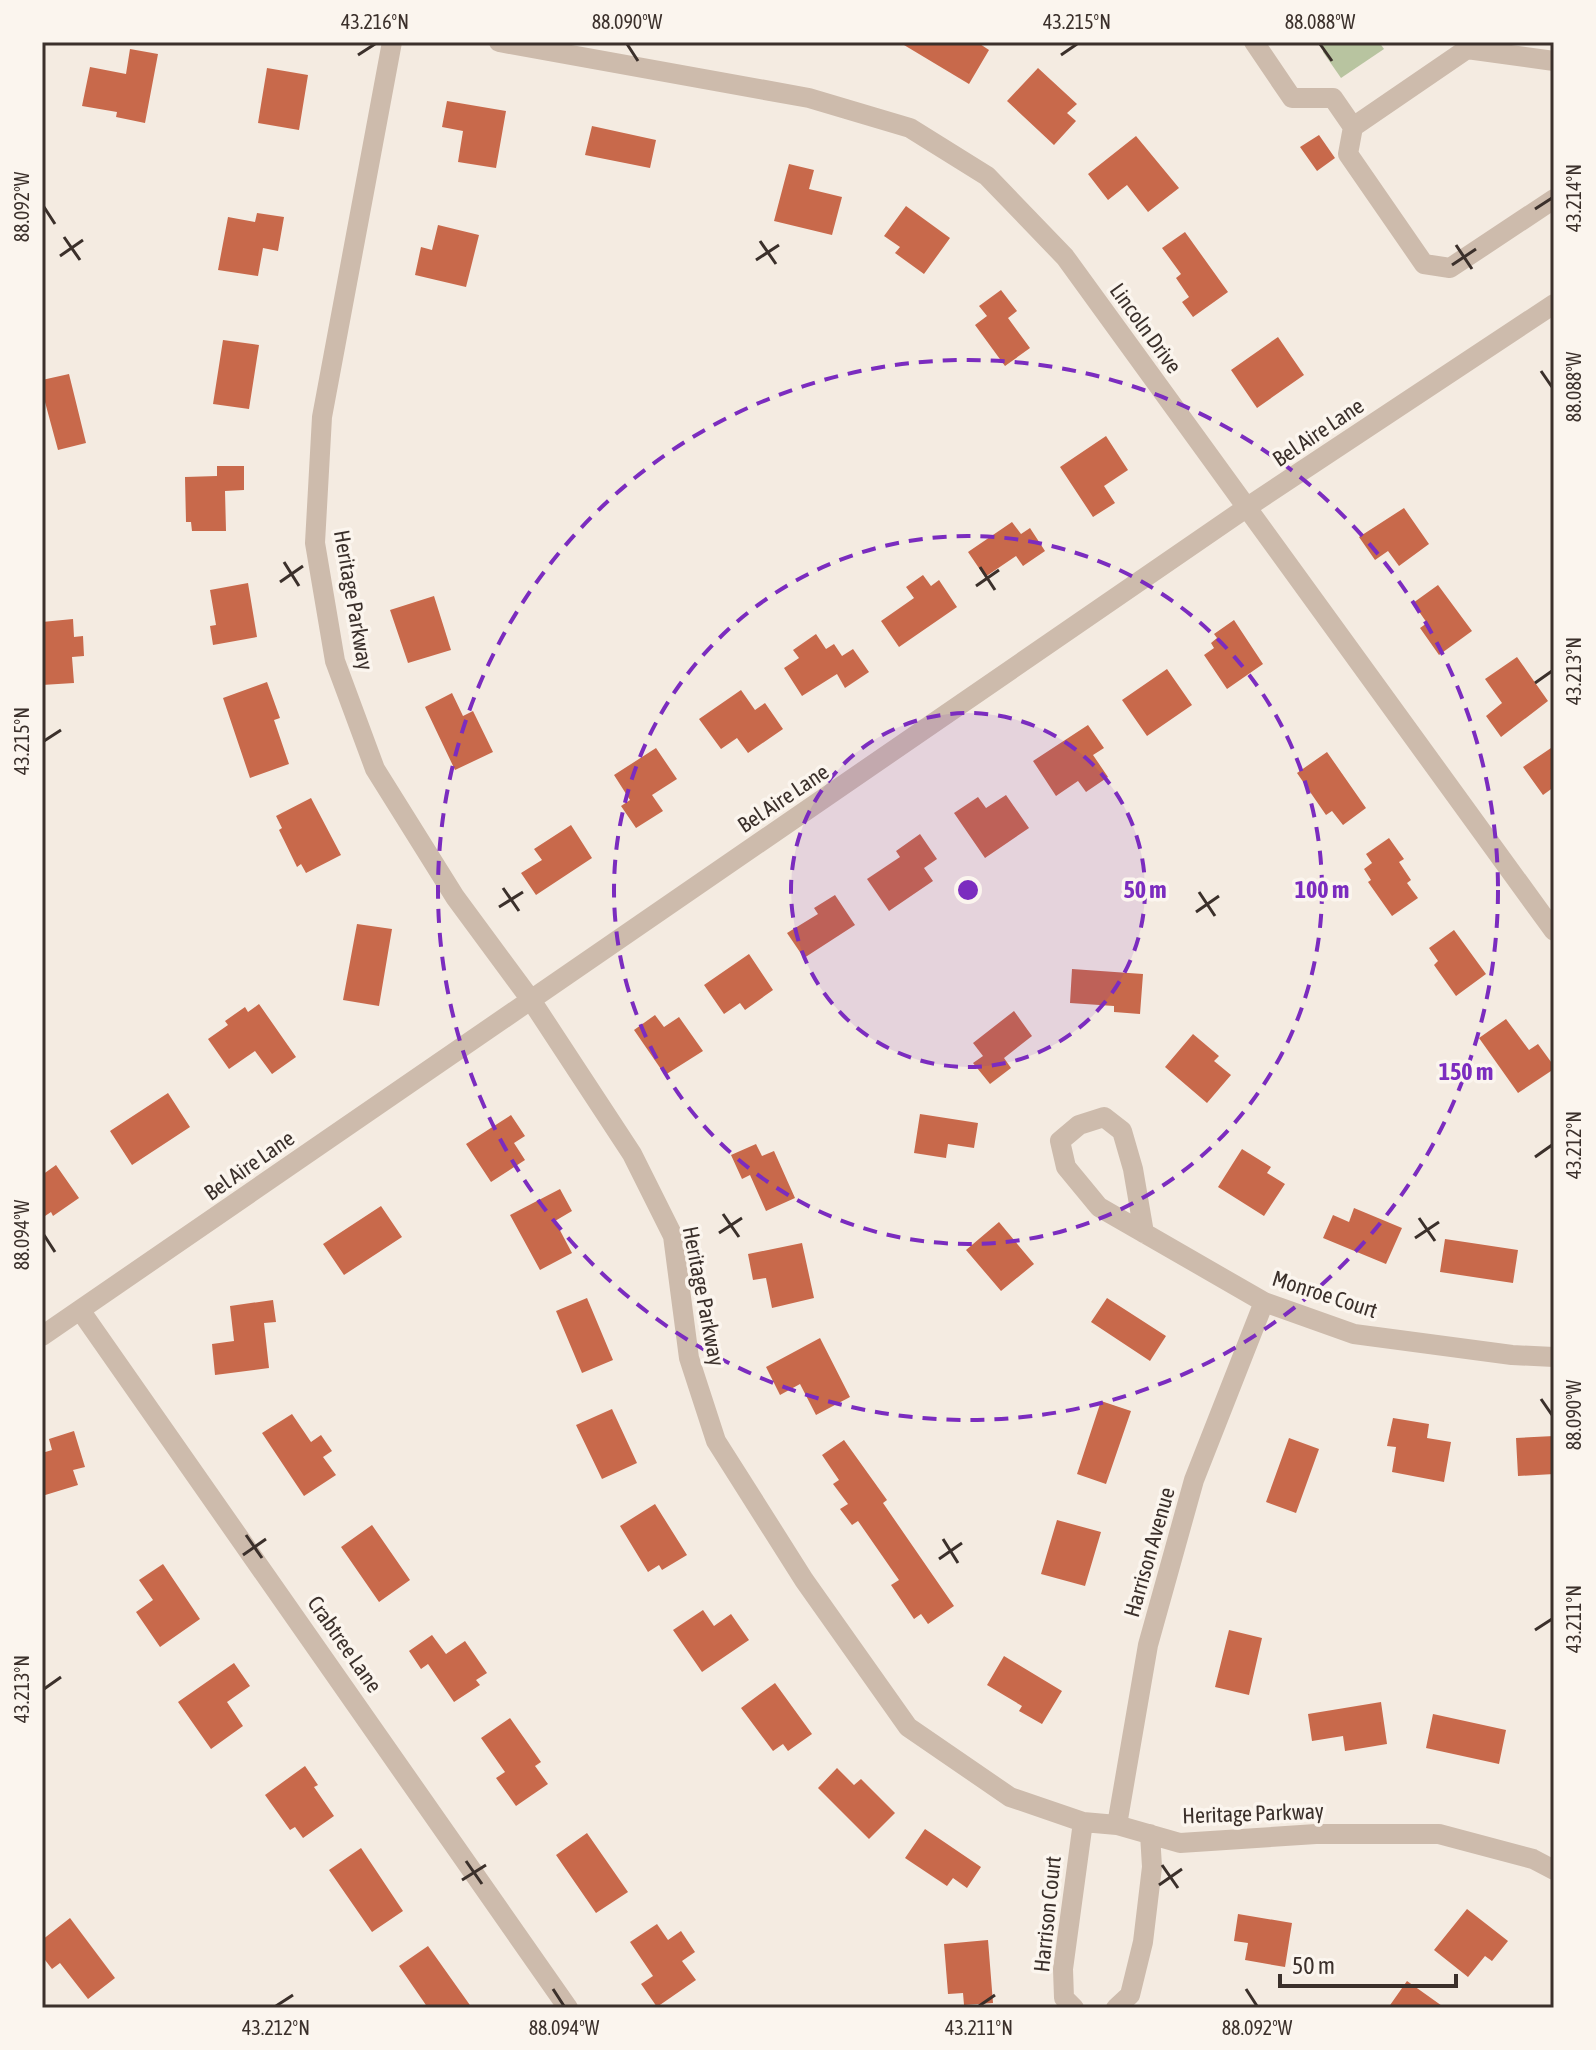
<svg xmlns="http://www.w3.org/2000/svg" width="1596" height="2050" viewBox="0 0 1596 2050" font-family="'Asap Condensed',sans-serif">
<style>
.green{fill:#b8c4a0}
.building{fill:#c8694b}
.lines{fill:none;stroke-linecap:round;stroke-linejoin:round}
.minor{stroke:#cdbbac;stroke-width:20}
.ticks{fill:none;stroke:#3b302b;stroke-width:3}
.ring{fill:none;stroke:#7b2cbf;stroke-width:4;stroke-dasharray:14 10}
.labels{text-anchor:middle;stroke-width:7;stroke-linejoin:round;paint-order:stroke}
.street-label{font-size:22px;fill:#3b302b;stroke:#fbf5ee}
.centre{fill:#7b2cbf;stroke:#fbf5ee;stroke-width:4}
.ring-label{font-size:24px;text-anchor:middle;font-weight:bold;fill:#7b2cbf;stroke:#fbf5ee;stroke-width:7;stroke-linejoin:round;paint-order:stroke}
.neatline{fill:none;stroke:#3b302b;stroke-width:3}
.ticks-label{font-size:20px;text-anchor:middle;fill:#3b302b}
</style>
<rect width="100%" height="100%" fill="#f4ebe1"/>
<path class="green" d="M1323,42H1379L1384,49L1341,78L1323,52Z"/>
<path class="building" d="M899,42H977L989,50L969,84Z
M130,49L158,54L145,123L116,117L117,112L82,106L90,67L126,74Z
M267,68L308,75L299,130L258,123Z
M1038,68L1077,104L1067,113L1076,121L1054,145L1007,101Z
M447,101L506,111L496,168L458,162L463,131L442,127Z
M592,126L656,140L650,168L585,155Z
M1319,135L1335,158L1317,171L1300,147Z
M1136,136L1179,188L1148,212L1127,185L1108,200L1088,174Z
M789,164L814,170L809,189L842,197L832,235L774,221Z
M906,206L950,238L924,274L895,253L900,247L884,236Z
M257,213L284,217L278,251L263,248L258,276L218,270L228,217L255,222Z
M438,225L479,235L466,287L415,275L421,247L432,250Z
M1185,232L1228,292L1193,317L1182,302L1189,297L1176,278L1181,274L1162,248Z
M1001,290L1017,311L1008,318L1030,348L1005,366L975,325L987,316L979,306Z
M1278,337L1304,375L1257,408L1231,370Z
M223,340L259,345L249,409L213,404Z
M69,374L86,443L58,450L42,391V380Z
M1106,436L1128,470L1104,486L1115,503L1093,517L1060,467Z
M217,466H244V490L225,491L226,531H192L191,522H186L185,477L217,476Z
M1404,508L1429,544L1399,566L1388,551L1375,560L1359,537Z
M1012,522L1021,534L1030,528L1045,551L1023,566L1016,556L985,577L968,552Z
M923,575L931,586L939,580L957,607L899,647L881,621L914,598L906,587Z
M248,583L257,637L213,645L210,626L216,625L210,590Z
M1438,585L1472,631L1439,655L1420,628L1427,623L1413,603Z
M434,596L451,650L408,663L390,610Z
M73,619L74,637L83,636L84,656L72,657L74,683L42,685V622Z
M1234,620L1263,664L1227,689L1204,655L1214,648L1211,643L1217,638L1214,634Z
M816,634L826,649L834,644L842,656L853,649L869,672L845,688L837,674L802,696L784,668L799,658L793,650Z
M1517,657L1548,701L1501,737L1486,716L1502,703L1485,679Z
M1167,669L1192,705L1147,736L1122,700Z
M267,682L280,718L274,720L289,764L250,778L223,698Z
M741,690L755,710L765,703L783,729L748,753L737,738L721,749L699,719Z
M452,693L463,716L473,711L493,752L455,770L425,707Z
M1088,725L1104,748L1093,755L1108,777L1086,792L1078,781L1056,796L1033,761Z
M1554,746V787L1543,795L1523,767Z
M656,748L677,779L652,795L663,811L636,828L621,806L630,800L614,775Z
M1327,752L1366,808L1343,825L1332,811L1326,815L1297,773Z
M1006,795L1029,828L985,858L954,813L978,797L986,808Z
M311,798L341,855L306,873L301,864L297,867L279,830L282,828L276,816Z
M571,825L592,858L536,895L521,873L542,860L534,849Z
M920,834L937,859L924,868L933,881L889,911L867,879L900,857L896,851Z
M1389,838L1404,859L1399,862L1411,880L1407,883L1418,898L1392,916L1368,882L1371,880L1364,869L1372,863L1366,854Z
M835,895L855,925L804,958L787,933L818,914L814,908Z
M357,924L392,929L379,1006L343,1000Z
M1454,930L1486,974L1456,996L1434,965L1438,961L1429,948Z
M749,954L773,990L745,1010L740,1003L724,1014L704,985Z
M1072,969L1143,974L1140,1014L1114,1012V1006L1070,1003Z
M259,1004L296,1057L272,1074L255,1051L229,1069L208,1039L228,1025L225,1021L245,1007L248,1012Z
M1014,1011L1032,1036L1004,1058L1011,1068L990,1084L973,1063L983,1056L973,1043Z
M655,1015L664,1027L679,1017L703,1051L665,1075L634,1030Z
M1506,1019L1529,1050L1538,1044L1554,1066V1069L1518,1093L1479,1038Z
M1193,1034L1219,1056L1214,1061L1231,1075L1207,1103L1165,1067Z
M168,1093L190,1127L132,1165L110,1131Z
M920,1114L978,1123L974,1148L948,1144L946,1158L914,1153Z
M511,1115L525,1136L514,1143L525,1160L491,1182L466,1144Z
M756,1144L762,1156L774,1151L795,1198L766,1211L750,1175L742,1179L731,1155Z
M1242,1149L1271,1167L1267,1173L1285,1184L1264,1216L1218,1187Z
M56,1165L79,1198L53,1216L51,1212L42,1218V1175Z
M560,1189L572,1211L555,1221L572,1253L540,1270L510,1215Z
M381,1206L402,1237L344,1275L323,1244Z
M1354,1208L1402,1228L1386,1264L1323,1238L1333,1215L1349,1222Z
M999,1222L1034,1264L1001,1291L966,1250Z
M1445,1239L1518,1250L1513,1283L1440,1272Z
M802,1243L814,1298L772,1308L766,1278L753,1280L748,1254Z
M587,1298L613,1360L582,1373L556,1311Z
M1107,1298L1166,1336L1150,1361L1091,1322Z
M273,1300L276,1322L264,1323L269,1368L215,1375L212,1344L234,1341L230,1306Z
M820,1338L850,1397L816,1415L800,1384L780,1395L766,1367Z
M1101,1401L1131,1411L1106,1484L1077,1474Z
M612,1409L637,1463L602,1479L576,1425Z
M292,1414L311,1442L321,1435L332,1451L323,1457L336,1475L304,1496L262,1433Z
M1393,1418L1429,1424L1427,1438L1451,1442L1444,1482L1392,1472L1396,1447L1387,1446Z
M74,1431L85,1467L73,1470L78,1485L42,1496V1453L52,1450L49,1439Z
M1554,1436V1474L1518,1476L1516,1438Z
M1289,1438L1319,1449L1296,1513L1266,1502Z
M844,1440L887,1500L883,1503L954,1606L928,1624L921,1614L914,1619L891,1585L899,1580L858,1521L852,1525L840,1509L848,1504L833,1484L839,1480L822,1455Z
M655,1504L687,1555L662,1570L659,1565L648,1572L620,1526Z
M1057,1520L1101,1532L1085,1586L1041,1574Z
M372,1525L410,1580L379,1602L341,1547Z
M163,1564L200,1619L160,1647L136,1612L153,1600L139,1580Z
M703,1610L714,1626L731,1614L749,1640L702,1672L673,1630Z
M1229,1630L1262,1638L1249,1695L1215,1687Z
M432,1635L446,1654L465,1641L487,1673L476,1680L480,1685L454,1702L428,1664L421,1669L409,1651Z
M1004,1656L1062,1691L1042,1724L1019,1711L1022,1706L987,1685Z
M234,1663L250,1686L227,1702L243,1726L211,1749L178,1702Z
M775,1683L812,1734L788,1751L783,1744L773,1751L741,1708Z
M1381,1702L1387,1744L1345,1751L1343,1736L1312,1741L1308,1714Z
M1433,1714L1506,1730L1499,1764L1426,1748Z
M510,1718L541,1762L535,1766L548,1784L516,1806L496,1778L505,1772L481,1738Z
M305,1766L318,1785L314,1787L334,1816L303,1838L295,1827L290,1830L265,1795Z
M837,1768L854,1785L861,1779L895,1813L869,1839L818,1788Z
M925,1829L981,1867L967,1888L953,1878L947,1886L905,1858Z
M587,1833L628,1892L596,1913L556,1855Z
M361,1848L403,1911L372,1932L329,1870Z
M1467,1909L1508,1941L1492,1961L1485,1956L1468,1977L1434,1950Z
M1238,1914L1292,1923L1285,1967L1245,1960L1248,1943L1234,1941Z
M70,1918L115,1978L88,1999L60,1963L52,1969L42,1956V1940Z
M657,1924L668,1940L681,1931L695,1952L682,1961L696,1980L657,2007L641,1984L653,1976L630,1942Z
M988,1940L993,2003L964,2005L963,1993L948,1994L944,1944Z
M428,1946L472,2008H428L399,1966Z
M1407,1981L1445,2008H1388Z"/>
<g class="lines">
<path class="minor" d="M392,42L322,417L315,543L335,661L375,769L455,897L531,1000L632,1154L673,1236L689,1358L716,1441L804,1580L908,1727L1010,1797L1083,1822L1117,1825L1180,1843L1316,1834H1439L1533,1859L1554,1870
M499,42L809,98L910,128L987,176L1065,257L1554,931
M1254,42L1292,98H1333L1353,127
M1554,61L1467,49L1353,127L1348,154L1424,264L1450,268L1554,199
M1144,1233L1133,1169L1122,1131L1104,1117L1079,1125L1060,1141L1066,1167L1099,1207L1264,1302L1354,1334L1512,1355L1554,1357
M80,1310L568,2008
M42,1336L1246,508L1554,304
M1117,1825L1148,1645L1194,1480L1264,1302
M1074,2008L1064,1998L1063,1969L1083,1822
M1116,2008L1130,1995L1143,1942L1152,1867L1150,1834"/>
</g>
<path class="ticks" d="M627,44L638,61M1320,44L1332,61M358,55L375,44M1061,55L1077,44M44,207L55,224M1535,209L1552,198M64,237L80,260M760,241L776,264M1456,245L1472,269M60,256L83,240M756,260L779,245M1452,265L1476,249M1541,371L1552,387M284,562L299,586M980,567L995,590M280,582L303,566M976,586L999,570M1535,683L1552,671M44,741L61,730M503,888L519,911M1199,892L1215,916M499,907L523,892M1196,912L1219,896M1535,1157L1552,1145M723,1214L739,1237M1419,1218L1435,1241M719,1233L742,1218M44,1235L55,1252M1415,1238L1439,1222M1541,1399L1552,1415M246,1535L262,1558M943,1539L958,1563M243,1555L266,1539M939,1559L962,1543M1535,1630L1552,1619M44,1689L61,1677M466,1861L482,1884M1162,1865L1178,1888M462,1880L486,1865M1159,1885L1182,1869M553,1989L564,2006M1246,1989L1257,2006M276,2006L293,1995M979,2006L995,1995"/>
<circle cx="968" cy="890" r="177" fill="#7b2cbf" fill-opacity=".12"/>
<g class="ring">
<circle cx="968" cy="890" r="177"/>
<circle cx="968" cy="890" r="354"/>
<circle cx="968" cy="890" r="530"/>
</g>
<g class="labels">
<g class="street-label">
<text transform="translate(1146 328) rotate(54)" y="8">Lincoln Drive</text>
<text transform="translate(1318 432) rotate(-34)" y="8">Bel Aire Lane</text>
<text transform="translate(354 600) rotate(80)" y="8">Heritage Parkway</text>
<text transform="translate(783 798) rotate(-34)" y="8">Bel Aire Lane</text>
<text transform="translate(249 1165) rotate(-35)" y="8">Bel Aire Lane</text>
<text transform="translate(1325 1294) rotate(18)" y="8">Monroe Court</text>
<text transform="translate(704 1296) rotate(79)" y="8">Heritage Parkway</text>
<text transform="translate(1149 1552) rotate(-74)" y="8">Harrison Avenue</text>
<text transform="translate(345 1644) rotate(55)" y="8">Crabtree Lane</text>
<text transform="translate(1253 1813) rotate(-2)" y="8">Heritage Parkway</text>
<text transform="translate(1047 1914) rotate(-84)" y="8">Harrison Court</text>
</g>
</g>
<circle cx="968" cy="890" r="12" class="centre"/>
<g class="ring-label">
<text x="1145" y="898">50 m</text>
<text x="1322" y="898">100 m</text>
<text x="1466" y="1080">150 m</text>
</g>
<rect width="1596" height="2050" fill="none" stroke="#fbf5ee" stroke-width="88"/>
<path d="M1280 1974v12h176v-12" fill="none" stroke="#3b302b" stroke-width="4"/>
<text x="1292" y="1974" font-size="24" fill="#3b302b" stroke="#fbf5ee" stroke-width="6" paint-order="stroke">50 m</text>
<rect x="44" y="44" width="1508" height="1962" class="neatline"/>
<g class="ticks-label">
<text x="375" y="29">43.216°N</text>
<text x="627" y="29">88.090°W</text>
<text x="1077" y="29">43.215°N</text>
<text x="1320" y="29">88.088°W</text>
<text transform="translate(1574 198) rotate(-90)" y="7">43.214°N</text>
<text transform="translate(22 207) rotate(-90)" y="7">88.092°W</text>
<text transform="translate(1574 387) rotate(-90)" y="7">88.088°W</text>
<text transform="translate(1574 671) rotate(-90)" y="7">43.213°N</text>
<text transform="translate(22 741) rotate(-90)" y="7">43.215°N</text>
<text transform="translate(1574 1145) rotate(-90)" y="7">43.212°N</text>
<text transform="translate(22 1235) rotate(-90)" y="7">88.094°W</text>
<text transform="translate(1574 1415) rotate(-90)" y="7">88.090°W</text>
<text transform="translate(1574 1619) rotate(-90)" y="7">43.211°N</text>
<text transform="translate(22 1689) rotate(-90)" y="7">43.213°N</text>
<text x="276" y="2035">43.212°N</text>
<text x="564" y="2035">88.094°W</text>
<text x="979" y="2035">43.211°N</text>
<text x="1257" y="2035">88.092°W</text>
</g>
</svg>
